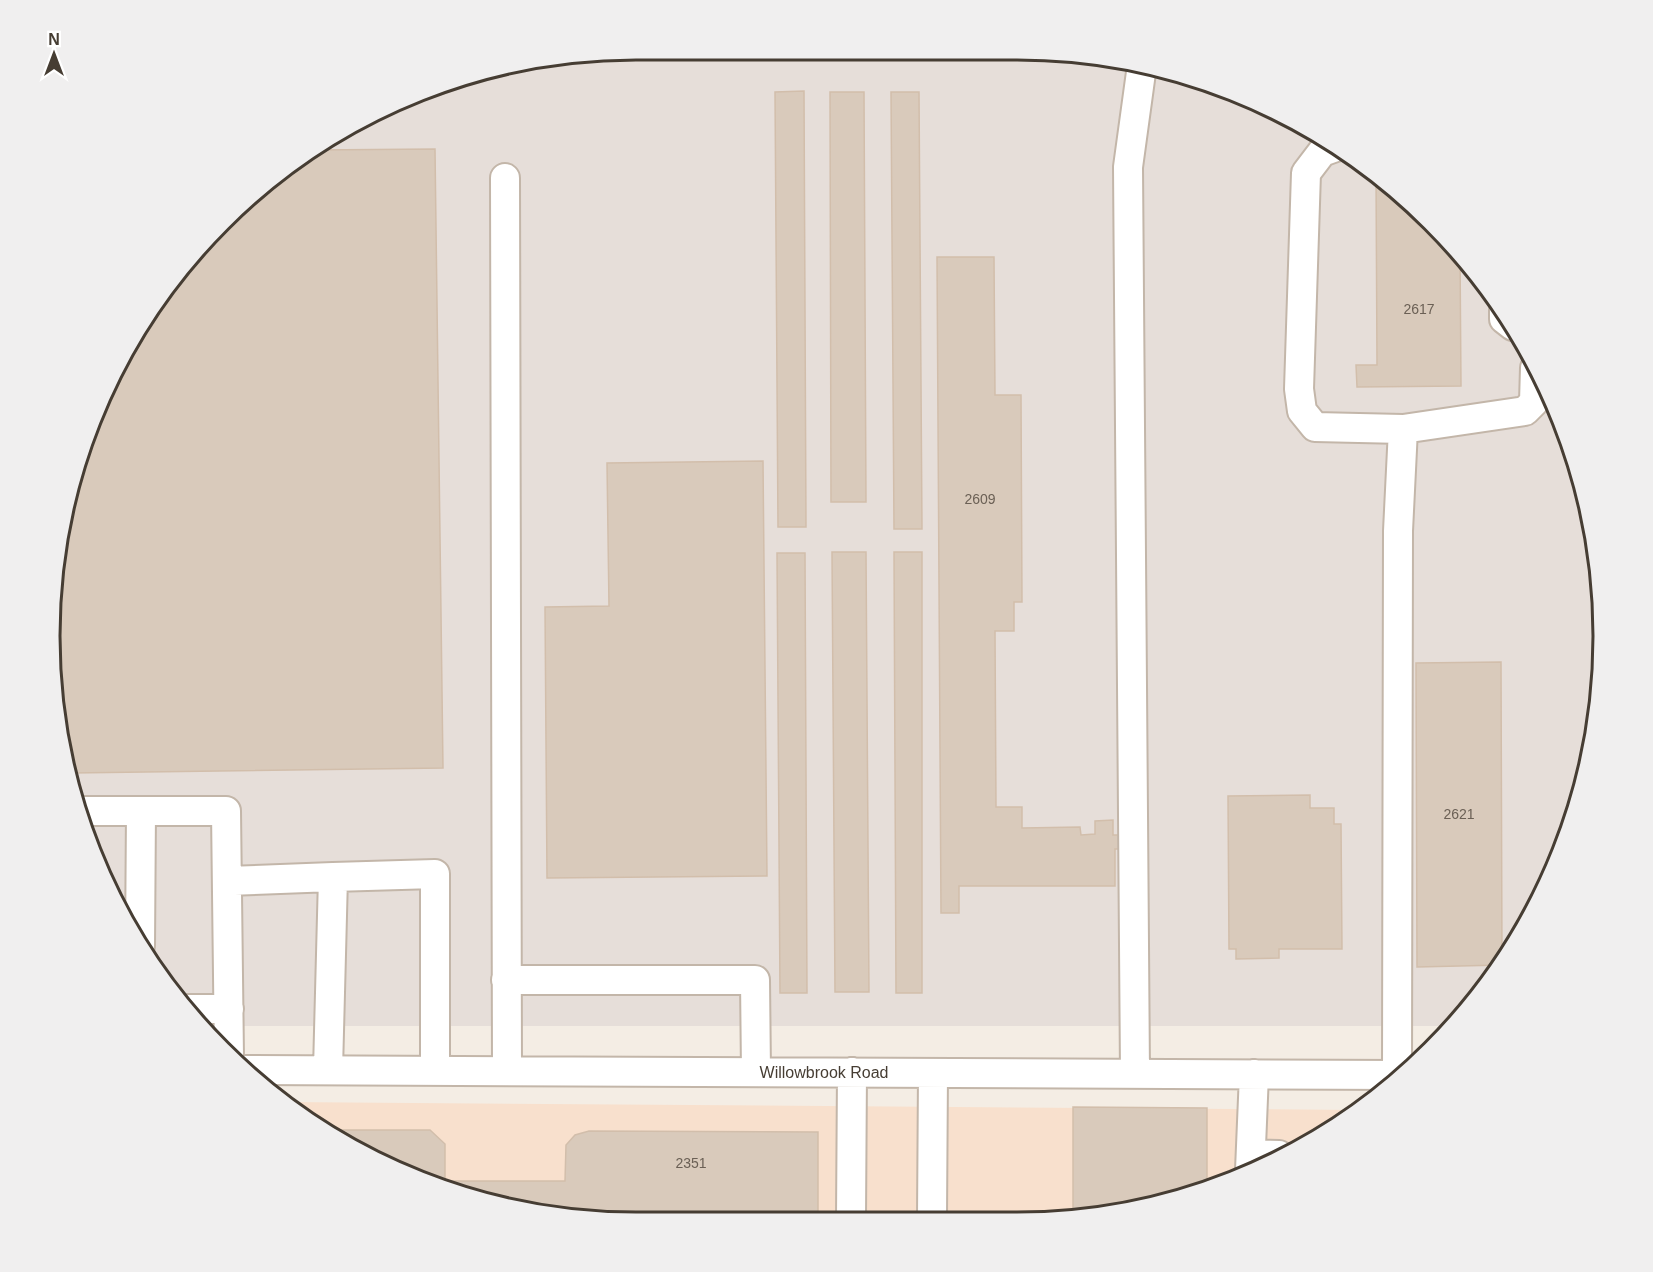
<svg xmlns="http://www.w3.org/2000/svg" width="1653" height="1272" viewBox="0 0 1653 1272" font-family="Arial,sans-serif">
<style>
.commercial{fill:#f8e0cd}
.industrial{fill:#e6ded9}
.building{fill:#d9cabb;stroke:#d2beab;stroke-width:1.5}
.lines{fill:none;stroke-linecap:round;stroke-linejoin:round}
.minor-casing{stroke:#c3b6a9;stroke-width:32}
.minor{stroke:#fff;stroke-width:28}
.labels{text-anchor:middle;stroke-width:6;stroke-linejoin:round;paint-order:stroke}
.number-label{font-size:14px;fill:#6b6055}
.street-label{font-size:16px;fill:#463d33;stroke:#fff}
.rim{fill:none;stroke:#463d33;stroke-width:3}
</style>
<rect width="100%" height="100%" fill="#f4ede4"/>
<path class="commercial" d="M283,1102L1359,1110L1343,1124L1206,1191L1093,1218L559,1217L447,1191L310,1124Z"/>
<path class="industrial" d="M636,50L1055,51L1169,70L1277,110L1374,171L1458,249L1505,310L1559,412L1592,522L1603,636L1592,751L1559,861L1504,962L1452,1026H201L148,962L81,824L50,636L69,485L128,343L221,222L342,128L484,70Z"/>
<path class="building" d="M804,91L806,527H778L775,92Z
M830,92H864L866,502H831Z
M891,92H919L922,529H894Z
M435,149L443,768L72,773L50,636L69,485L128,343L221,222L314,150Z
M1376,173L1460,252L1461,386L1357,387L1356,365H1377Z
M937,257H994L995,395H1021L1022,602H1014V631H995L996,807H1022V828L1080,827L1081,835L1095,834V821L1113,820V835H1120V849H1115V886H959V913H941Z
M763,461L767,876L547,878L545,607L609,606L607,463Z
M832,552H866L869,992H835Z
M894,552H922V993H896Z
M777,553H805L807,993H780Z
M1501,662L1502,965L1417,967L1416,663Z
M1310,795V808H1334V824H1341L1342,949H1279V958L1236,959V949H1229L1228,796Z
M1073,1107L1207,1108V1191L1162,1202H1130V1209L1093,1218H1073Z
M322,1130H430L445,1144V1181H565L566,1145L575,1135L589,1131L818,1132V1217H559L447,1191Z"/>
<g class="lines">
<g class="minor-casing">
<path id="minor" d="M1336,147L1322,152L1306,173L1299,389L1302,411L1315,427L1403,429L1525,411L1534,402L1535,368
M505,178L507,1071
M1504,310V319L1513,326
M78,811H226L229,1057
M227,881L333,877
M140,946L141,811
M506,980H755L756,1072
M187,1009H229
M245,1070L1402,1075
M328,1070L333,877L435,874V1071
M1135,1074L1128,167L1142,65
M1397,1075L1398,531L1403,429
M1251,1154L1279,1155
M1250,1170L1254,1074
M851,1217L852,1072
M932,1217L933,1073"/>
</g>
<use href="#minor" class="minor"/>
</g>
<g class="labels">
<g class="number-label">
<text x="1419" y="314">2617</text>
<text x="980" y="504">2609</text>
<text x="1459" y="819">2621</text>
<text x="691" y="1168">2351</text>
</g>
<g class="street-label">
<text x="824" y="1078">Willowbrook Road</text>
</g>
</g>
<path d="M0 0H1653V1272H0ZM636 60H1017A576 576 0 0 1 1593 636V636A576 576 0 0 1 1017 1212H636A576 576 0 0 1 60 636V636A576 576 0 0 1 636 60Z" fill="#f0efef" fill-rule="evenodd"/>
<path class="rim" d="M636 60H1017A576 576 0 0 1 1593 636V636A576 576 0 0 1 1017 1212H636A576 576 0 0 1 60 636V636A576 576 0 0 1 636 60Z"/>
<g transform="translate(54 54)" stroke="#ffffff" stroke-width="4.5" paint-order="stroke">
<path d="M0-4.5L10 22L0 15L-10 22Z" fill="#463d33"/>
<text y="-9" font-size="16" font-weight="bold" text-anchor="middle" fill="#463d33">N</text>
</g>
</svg>
